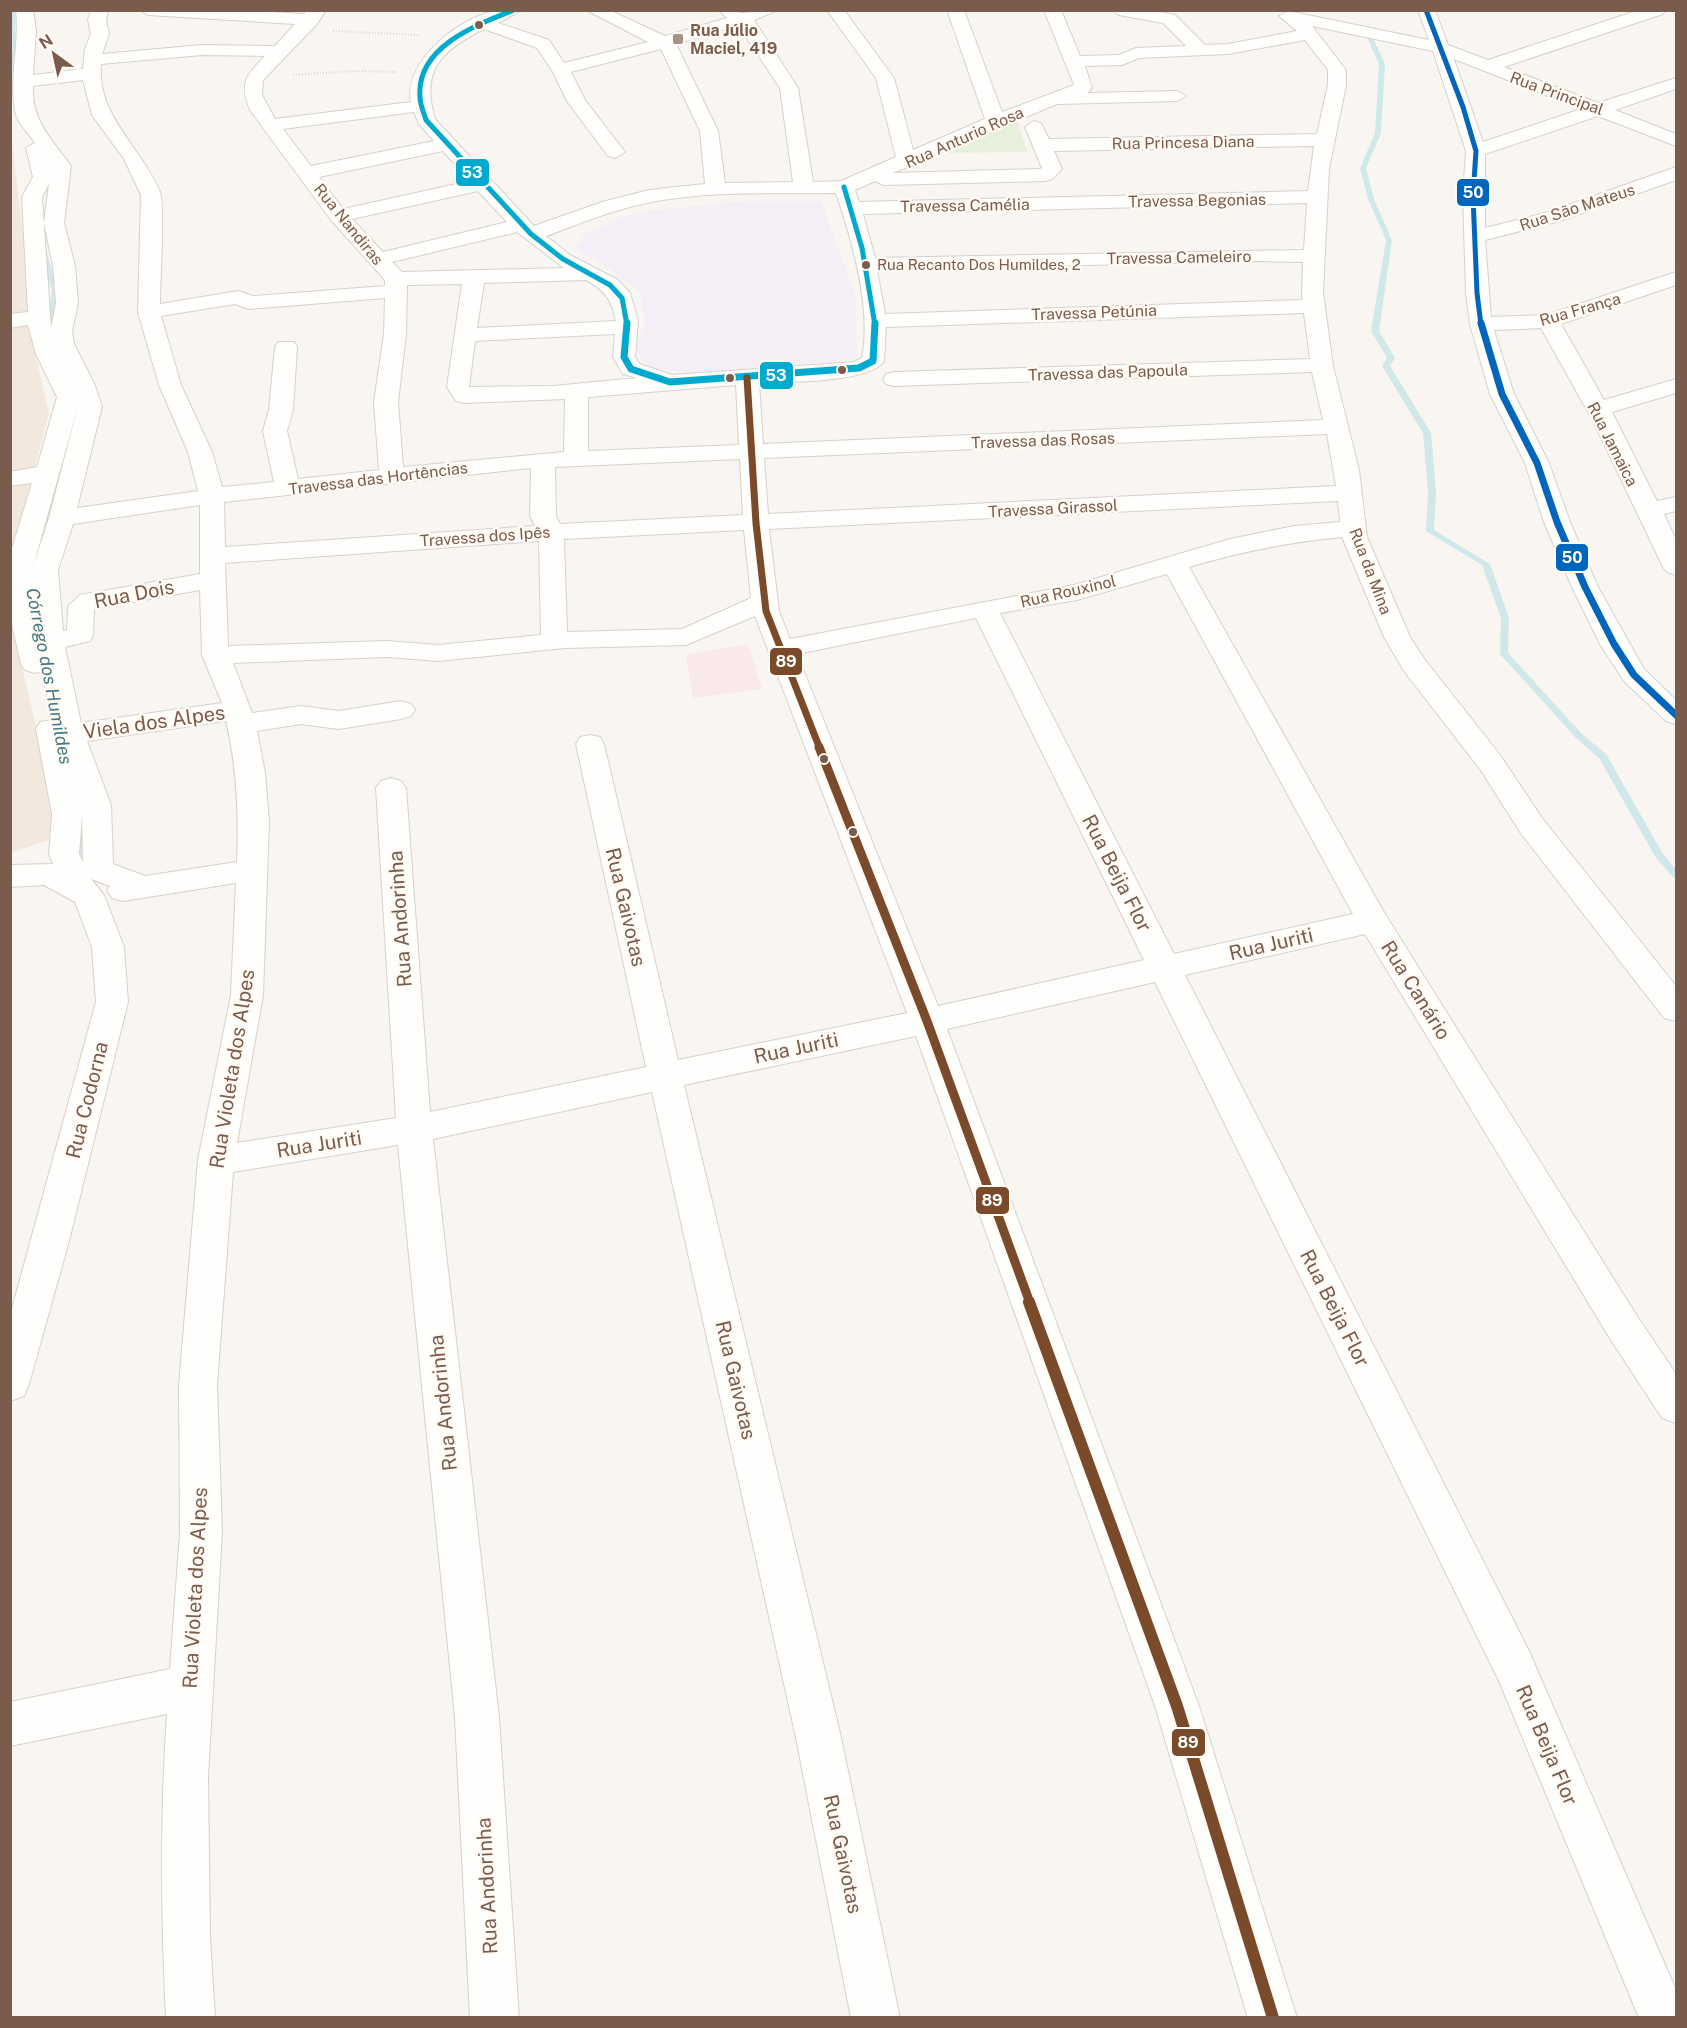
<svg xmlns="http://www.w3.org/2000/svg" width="1687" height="2028" viewBox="0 0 1687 2028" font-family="'Public Sans',sans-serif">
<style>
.residential{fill:#f2e8de}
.education{fill:#f6eef6}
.medical{fill:#fae9e9}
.green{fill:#e7f0db}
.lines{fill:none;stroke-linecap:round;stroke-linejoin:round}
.stream{fill:#d0e8ea;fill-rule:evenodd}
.minor-casing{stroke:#d7d1cb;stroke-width:2}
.path{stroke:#dcd5d0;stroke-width:2;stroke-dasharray:1 2;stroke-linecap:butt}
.minor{fill:#fefefd;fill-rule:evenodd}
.bus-1-far1-casing{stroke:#fffaf3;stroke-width:8}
.bus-1-casing{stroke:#fffaf3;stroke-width:10}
.bus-2-far2-casing{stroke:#fffaf3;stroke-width:10}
.bus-2-far1-casing{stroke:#fffaf3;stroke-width:14}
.bus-2-casing{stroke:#fffaf3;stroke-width:16}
.bus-3-far1-casing{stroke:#fffaf3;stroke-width:8}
.bus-3-casing{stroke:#fffaf3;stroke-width:10}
.bus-1-far1{stroke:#00a9ce;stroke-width:5}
.bus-1{stroke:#00a9ce;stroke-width:7}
.bus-2-far2{stroke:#7a4b2a;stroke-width:7}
.bus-2-far1{stroke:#7a4b2a;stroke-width:9}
.bus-2{stroke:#7a4b2a;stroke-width:12}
.bus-3-far1{stroke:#0065bd;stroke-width:5}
.bus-3{stroke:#0065bd;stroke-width:7}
.bus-dot{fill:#7a5c4d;stroke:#fffaf3;stroke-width:2}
.poi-dot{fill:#a69286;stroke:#fffaf3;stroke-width:2}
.labels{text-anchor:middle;stroke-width:5;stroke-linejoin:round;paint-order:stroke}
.far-bus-label{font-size:15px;fill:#7a5c4d;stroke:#fffaf3;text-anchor:start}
.far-poi-label{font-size:16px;font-weight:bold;fill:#7a5c4d;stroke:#fffaf3;text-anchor:start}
.far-street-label{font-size:16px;fill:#7a5c4d;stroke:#fffaf3}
.far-water-label{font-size:18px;font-style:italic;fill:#437c86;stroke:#fffaf3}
.street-label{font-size:20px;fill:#7a5c4d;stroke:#fffaf3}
.line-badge{stroke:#fffaf3;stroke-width:2}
.badge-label{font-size:16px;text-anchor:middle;font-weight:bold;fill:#fff}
</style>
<rect width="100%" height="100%" fill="#f9f5f0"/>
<path class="residential" d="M11,133L25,251L27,320L49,413L11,557Z
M10,617L62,835L11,853H10Z"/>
<path class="education" d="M743,201H821L855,294L858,359L700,373L650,369L635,349L645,320L640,292L602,264L576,250L585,233L638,212Z"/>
<path class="medical" d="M748,644L762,689L693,698L686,655Z"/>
<path class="green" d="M1017,119L1027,152L939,153Z"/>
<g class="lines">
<path class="stream" d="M10,10H15V77L19,95L16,97L13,95L10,83Z
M1371,38L1374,40L1385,64L1381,133L1366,168L1374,199L1392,240L1379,331L1395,358L1390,366L1431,433L1436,492L1434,530L1490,564L1509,618L1508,653L1582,734L1606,754L1663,854L1676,869V878L1673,877L1656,858L1599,758L1576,738L1500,654L1501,618L1482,565L1426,531L1428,492L1423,433L1382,366L1387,358L1371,331L1386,240L1368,199L1360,168L1375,133L1379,64L1368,40Z
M41,241L44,243L58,291L53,330L49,332L45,330L52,291L38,243Z
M78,825L83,828L89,870L84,873L79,870L73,828Z"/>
<g class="minor-casing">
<path id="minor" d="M16,10H33L36,31L33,75L83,69L85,49L91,34L88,20L91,10H108L106,20L109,34L102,54L202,45L275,46L295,24L148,15L140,10H239L304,14L308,10H326L317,24L263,80L262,95L275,119L411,102C403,60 462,16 498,10C506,9 515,10 522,10L498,23L549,40L564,63L648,42L586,10H609L665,36L727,18L719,10L743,13L778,10L754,20L798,88L813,182L841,181L896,157L876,78L827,10H844L894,78L913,150L985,119L947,10H964L1002,112L1074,85L1044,10H1061L1080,56L1119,55L1136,48L1186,46L1163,23L1119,15L1111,10H1150L1175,15L1205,45L1228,44L1297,31L1279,16L1288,11L1429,40L1418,10H1435L1448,45L1488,60L1639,10H1665L1663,14L1504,67L1598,103L1676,78V89L1615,110L1676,134V146L1598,116L1485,154V228L1545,213L1676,167V180L1560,221L1485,240L1491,317L1546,315L1676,272V285L1561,324L1604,400L1676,379V393L1612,412L1657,501L1676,497V511L1664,514L1676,540V575L1667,572L1663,567L1594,423L1541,328L1494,330L1514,394L1549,463L1570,522L1598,587L1644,669L1676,700V724L1666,721L1624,681L1600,644L1572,587L1544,522L1525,463L1490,394L1470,324L1466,293L1463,196L1466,151L1433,51L1312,26L1346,70V85L1329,169L1323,292L1333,366L1359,470L1367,537L1410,637L1425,660L1500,755L1542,818L1676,986V1021L1664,1018L1520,832L1480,769L1404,671L1384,637L1342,537C1289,542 1240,552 1189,567L1385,914L1635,1313L1676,1374V1423L1662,1418L1609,1337L1365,934L1185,975L1529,1651L1676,1990V2018H1639L1499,1681L1155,982L947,1029L1199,1706L1297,2018H1248L1155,1706L916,1036L684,1085L840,1733L900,2018H851L795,1733L652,1092L433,1139L499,1717L519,2018H470L455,1717L398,1145L233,1172L217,1385L222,1532L208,1777L210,1936L215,2018H166C161,1916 160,1815 167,1714L10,1746V1702L170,1669L180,1532L179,1385L198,1160L231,995L236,883L123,901L112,898L107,890L110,886L91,879L104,895L124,947L128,1002L69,1241L29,1384L24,1396L10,1401V1316L96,1002L92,947L75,902L44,885L10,887V865L53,864L49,854L52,814L36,729L40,722L52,720L42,671L35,673L25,670L21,664L10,616V555L32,483L10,486V472L37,467L57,397L36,354L28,325L10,328V314L28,312L22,197L33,177L26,148L35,143C29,134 19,124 16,115C8,82 20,45 16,10ZM738,25L780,88L793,182L725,183L718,131L676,44ZM484,29L537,48L553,72L567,101L608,156L615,158L625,152L585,100L571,72L661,49L700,131L705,184L649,190L602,202L534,226L435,119C420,70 442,50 484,29ZM1305,40L1328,70V85L1317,134L1049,139L1041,123L1034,121L1025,127L1042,168L1040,169L893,173L1057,104L1177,101L1186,96L1177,91L1087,93L1092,88L1085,66L1122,65L1139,58L1228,54ZM202,55L265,56C246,76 239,82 250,110L331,220L385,280V286L253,296L238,291L160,304C160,283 165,207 160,192C142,148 96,115 101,64ZM1454,59L1581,109L1483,142ZM83,80L92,115L124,159L141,195L138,312L159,385L188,452L198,491L77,508L102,407L94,383L74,344L72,331L78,303L75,266L64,223L71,166C52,139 31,121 33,86ZM414,112L419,124L434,141L311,166L283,129ZM1314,146L1308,191L859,202L855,190L875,181L883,185L1045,181L1052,179L1062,169L1054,151ZM443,151L470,181L343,209L319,177ZM49,184L44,223L53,266L56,303L51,328L42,197ZM478,191L507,222L383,252L352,219ZM836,193C852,240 872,309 862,358L854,362L672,375L640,364L635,357L638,321L630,293L618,280L570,255L546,236C579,224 612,210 647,203C708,190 774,194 836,193ZM1307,203L1304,250L875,258L863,214ZM517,232L564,268L402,272L392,262ZM1257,261L1303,262L1302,300L885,314L877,270ZM586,280C606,291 611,299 616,321L477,328L484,283ZM462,284L447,387L456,401L464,403L565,399L564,452L403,467L398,402L406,334L407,285ZM385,298L384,334L374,402L379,470L298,479L287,431L293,410L297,347L294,342H278L275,347L269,410L263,431L274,482L222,487L212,452L181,385L161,316L235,304L249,309ZM1304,313L1310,359L894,372L886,374L883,379L886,384L894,386L1312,372L1323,420L763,444L759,383C786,381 868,384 884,361L886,327ZM615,334L613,357L623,374L637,378L553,386L469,387L475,341ZM736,385L739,445L588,451V397ZM78,406L49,518L33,567ZM1327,434L1336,486L768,514L764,458ZM740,459L743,515L560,524L556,516L555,467ZM531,468L530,516L535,526L225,547L224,502ZM1338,501L1340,522L1294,526L1230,539L1074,585L790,639L779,611L769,529ZM200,505V574L80,595L68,606L67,630L63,631L58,570L73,524ZM744,530L751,598L682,629L567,632L564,539ZM539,541L541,635L438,645L387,641L228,646L225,563ZM1167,574L1353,914L1174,954L1000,613L1077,600ZM200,590L202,655L222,703L81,723L65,647L90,641L93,635L94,609ZM755,616L907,1013L678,1060L604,744L600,737L590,735L580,737L576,744L646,1067L430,1112L406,788L401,781L391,778L381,781L376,788L396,1118L237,1143L263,995L269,822L265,773L257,731L301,724L339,729L401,719L411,716L415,710L411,704L401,701L339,711L301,706L252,713L233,663L387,657L438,661L565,648L686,645ZM976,618L1144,960L938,1006L797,654ZM226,721C237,767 239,814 237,862L145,876L113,864L111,805L87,741ZM82,816L83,862L79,854Z"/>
</g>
<path class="path" d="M333,31L419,35
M293,75L355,71L396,72"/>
<use href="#minor" class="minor"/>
<g class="bus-1-far1-casing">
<path id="bus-1-far1" d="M514,10C476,25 416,47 420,97C420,105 424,113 426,120L531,234L563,259L610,285L622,298L627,325
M844,187L862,248L875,325"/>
</g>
<g class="bus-1-casing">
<path id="bus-1" d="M627,323L624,357L631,369L670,382L859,368L873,361L875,323"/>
</g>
<g class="bus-2-far2-casing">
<path id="bus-2-far2" d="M747,378L756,523L766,611L820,749"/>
</g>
<g class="bus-2-far1-casing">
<path id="bus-2-far1" d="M819,747L927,1021L1030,1303"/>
</g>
<g class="bus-2-casing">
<path id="bus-2" d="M1029,1302L1177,1706L1273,2018"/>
</g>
<g class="bus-3-far1-casing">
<path id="bus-3-far1" d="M1426,10L1463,107L1476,151L1473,196L1477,293L1481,325"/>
</g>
<g class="bus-3-casing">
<path id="bus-3" d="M1481,323L1502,394L1537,463L1557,522L1585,587L1614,644L1634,675L1676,715"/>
</g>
<use href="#bus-1-far1" class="bus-1-far1"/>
<use href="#bus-1" class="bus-1"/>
<use href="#bus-2-far2" class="bus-2-far2"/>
<use href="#bus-2-far1" class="bus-2-far1"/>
<use href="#bus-2" class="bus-2"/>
<use href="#bus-3-far1" class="bus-3-far1"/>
<use href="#bus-3" class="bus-3"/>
</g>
<g class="bus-dot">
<circle cx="479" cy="25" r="5"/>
<circle cx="866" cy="265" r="5"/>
<circle cx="842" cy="370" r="5"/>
<circle cx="730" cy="378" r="5"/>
<circle cx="824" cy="759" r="5"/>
<circle cx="853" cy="832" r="5"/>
</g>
<rect class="poi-dot" x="672" y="33" width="12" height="12" rx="3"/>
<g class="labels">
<g class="far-bus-label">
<text x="877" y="270">Rua Recanto Dos Humildes, 2</text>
</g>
<g class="far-poi-label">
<text x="690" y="36">Rua Júlio<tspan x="690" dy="18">Maciel, 419</tspan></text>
</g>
<g class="far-street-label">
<text transform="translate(1557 93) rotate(20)" y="6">Rua Principal</text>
<text transform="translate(964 137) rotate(-24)" y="6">Rua Anturio Rosa</text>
<text transform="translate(1183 142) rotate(-1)" y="6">Rua Princesa Diana</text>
<text transform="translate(1197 200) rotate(-1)" y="6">Travessa Begonias</text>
<text transform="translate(965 205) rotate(-1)" y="6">Travessa Camélia</text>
<text transform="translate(1577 207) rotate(-18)" y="6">Rua São Mateus</text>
<text transform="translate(349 224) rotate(51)" y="6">Rua Nandiras</text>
<text transform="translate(1179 257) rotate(-1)" y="6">Travessa Cameleiro</text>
<text transform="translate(1580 309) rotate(-16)" y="6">Rua França</text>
<text transform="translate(1094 312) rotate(-2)" y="6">Travessa Petúnia</text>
<text transform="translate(1108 372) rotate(-2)" y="6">Travessa das Papoula</text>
<text transform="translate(1043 440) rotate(-2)" y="6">Travessa das Rosas</text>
<text transform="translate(1613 444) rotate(63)" y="6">Rua Jamaica</text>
<text transform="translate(378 478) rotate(-7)" y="6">Travessa das Hortências</text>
<text transform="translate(1053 508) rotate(-3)" y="6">Travessa Girassol</text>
<text transform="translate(485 536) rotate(-4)" y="6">Travessa dos Ipês</text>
<text transform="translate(1371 571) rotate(69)" y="6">Rua da Mina</text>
<text transform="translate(1068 591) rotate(-13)" y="6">Rua Rouxinol</text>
</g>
<g class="far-water-label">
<text transform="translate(49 676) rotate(79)" y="6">Córrego dos Humildes</text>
</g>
<g class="street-label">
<text transform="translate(134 594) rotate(-11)" y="7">Rua Dois</text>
<text transform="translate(154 722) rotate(-8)" y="7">Viela dos Alpes</text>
<text transform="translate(1117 873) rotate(63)" y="7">Rua Beija Flor</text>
<text transform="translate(626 907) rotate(77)" y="7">Rua Gaivotas</text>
<text transform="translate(400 919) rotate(-94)" y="7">Rua Andorinha</text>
<text transform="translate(1271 944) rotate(-13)" y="7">Rua Juriti</text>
<text transform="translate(1416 990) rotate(58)" y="7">Rua Canário</text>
<text transform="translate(796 1048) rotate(-12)" y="7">Rua Juriti</text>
<text transform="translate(232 1069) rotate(-81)" y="7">Rua Violeta dos Alpes</text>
<text transform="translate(87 1100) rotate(-76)" y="7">Rua Codorna</text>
<text transform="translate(319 1144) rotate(-9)" y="7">Rua Juriti</text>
<text transform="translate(1335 1308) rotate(63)" y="7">Rua Beija Flor</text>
<text transform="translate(736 1380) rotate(77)" y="7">Rua Gaivotas</text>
<text transform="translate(443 1403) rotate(-96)" y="7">Rua Andorinha</text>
<text transform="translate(195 1588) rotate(-87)" y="7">Rua Violeta dos Alpes</text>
<text transform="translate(1547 1745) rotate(67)" y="7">Rua Beija Flor</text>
<text transform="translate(843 1854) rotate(78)" y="7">Rua Gaivotas</text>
<text transform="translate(487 1886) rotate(-93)" y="7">Rua Andorinha</text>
</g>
</g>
<g class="line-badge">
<rect x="455" y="158" width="35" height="29" rx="6" fill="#00a9ce"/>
<rect x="1456" y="178" width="34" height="29" rx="6" fill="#0065bd"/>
<rect x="759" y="361" width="35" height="29" rx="6" fill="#00a9ce"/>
<rect x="1555" y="543" width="34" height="29" rx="6" fill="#0065bd"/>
<rect x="769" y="647" width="34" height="29" rx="6" fill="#7a4b2a"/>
<rect x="975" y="1186" width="35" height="29" rx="6" fill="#7a4b2a"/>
<rect x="1171" y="1728" width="35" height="29" rx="6" fill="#7a4b2a"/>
</g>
<g class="badge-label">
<text x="472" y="178">53</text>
<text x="1473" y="198">50</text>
<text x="776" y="381">53</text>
<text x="1572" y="563">50</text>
<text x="786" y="667">89</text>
<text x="992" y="1206">89</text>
<text x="1188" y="1748">89</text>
</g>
<rect width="1687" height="2028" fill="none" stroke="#7a5c4d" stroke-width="24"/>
<g transform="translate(54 54) rotate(327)" stroke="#fffaf3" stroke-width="4.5" paint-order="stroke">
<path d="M0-4.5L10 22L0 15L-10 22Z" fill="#7a5c4d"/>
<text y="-9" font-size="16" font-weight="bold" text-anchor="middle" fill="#7a5c4d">N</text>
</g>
</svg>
